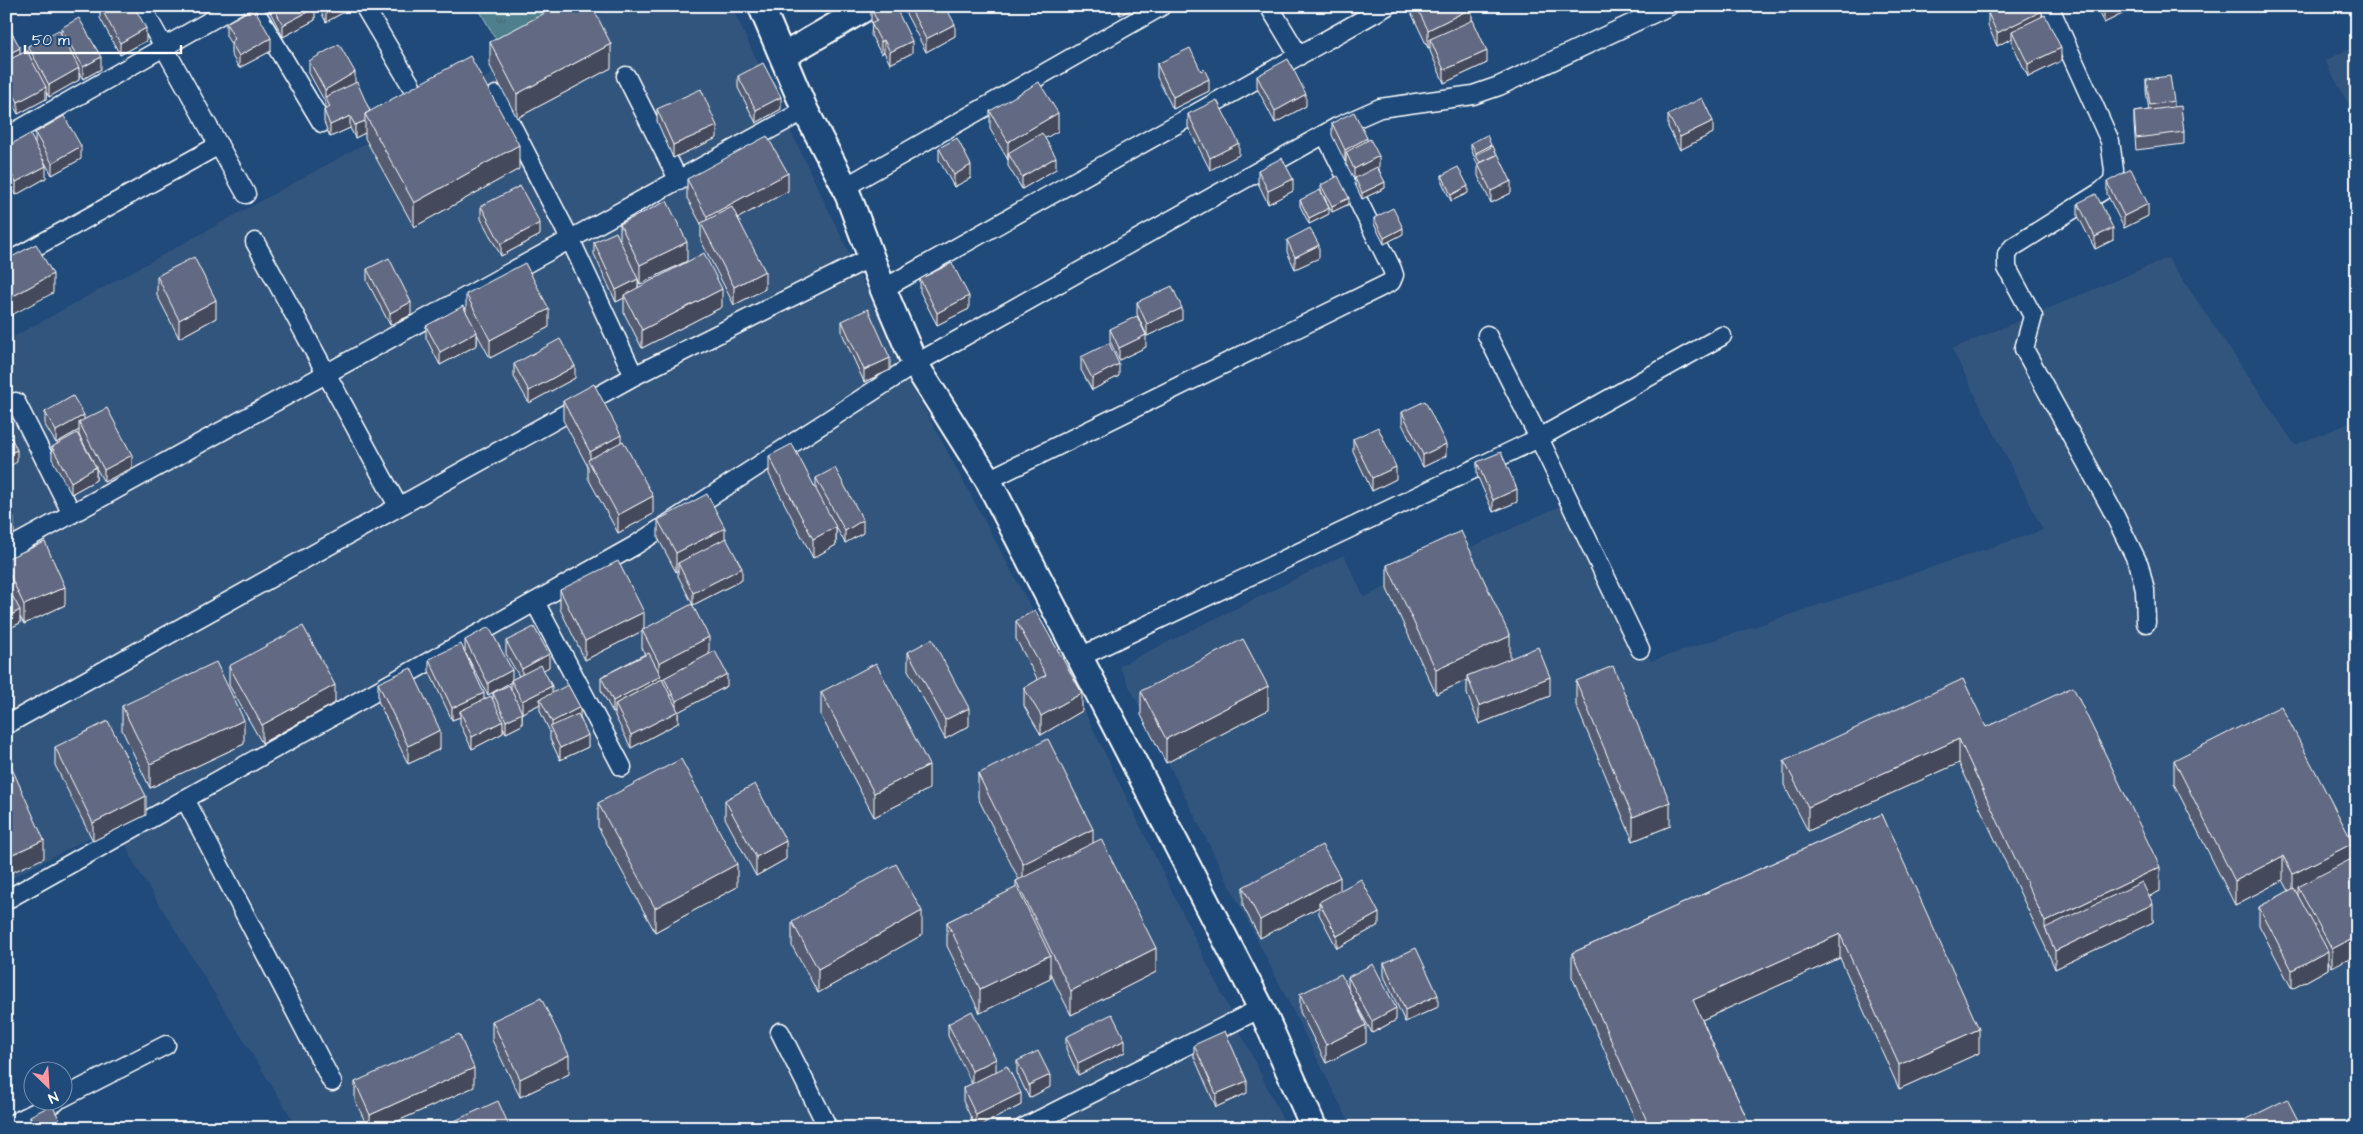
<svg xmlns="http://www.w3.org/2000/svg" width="2363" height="1134" viewBox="0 0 2363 1134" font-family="'Architects Daughter',sans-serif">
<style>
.built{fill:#33547d}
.grass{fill:url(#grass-tufts);stroke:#a6c0c6}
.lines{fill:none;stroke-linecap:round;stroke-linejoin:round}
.street-casing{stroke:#fff;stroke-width:21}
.secondary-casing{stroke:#fff;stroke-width:29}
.street{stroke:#1f4a7a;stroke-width:18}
.secondary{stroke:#1f4a7a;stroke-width:25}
.wall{fill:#545b71;stroke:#fff;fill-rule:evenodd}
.shaded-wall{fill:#454a5c;stroke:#fff}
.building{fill:#626a83;stroke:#fff}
</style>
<defs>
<pattern id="grass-tufts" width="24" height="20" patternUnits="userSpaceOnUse" patternTransform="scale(1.25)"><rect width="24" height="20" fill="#4d808c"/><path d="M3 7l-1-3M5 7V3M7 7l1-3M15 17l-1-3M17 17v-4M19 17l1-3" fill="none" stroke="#4c666c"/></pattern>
</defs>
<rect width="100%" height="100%" fill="#1f4a7a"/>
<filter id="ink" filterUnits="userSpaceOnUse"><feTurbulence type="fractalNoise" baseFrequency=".02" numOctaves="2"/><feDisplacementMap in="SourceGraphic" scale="10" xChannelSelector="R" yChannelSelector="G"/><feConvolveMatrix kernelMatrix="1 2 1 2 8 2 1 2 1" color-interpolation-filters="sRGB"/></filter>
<g filter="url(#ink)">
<path class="built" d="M615,6H731L916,393L1064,669L1287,1128H298L136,867L116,824L6,881V341Z
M2357,45V120L2325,61Z
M2168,258L2295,445L2357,420V1128H1352L1119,666L1344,555L1364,597L1564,504L1651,661L2043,530L1952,349Z"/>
<path class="grass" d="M477,6H602L509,62Z"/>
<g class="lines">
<g class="street-casing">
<path id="street" d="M141,6L246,194
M252,6L322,123
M364,6L412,87
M1269,6L1299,56
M2049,6L2110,141L2114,170L2113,181L2102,191L2013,247L2007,254V268L2033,316L2024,349L2111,508L2139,565L2145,590L2146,623
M626,76L679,181
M496,95L570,239L634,376
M6,137L236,6
M845,187L1162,6
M255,242L398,506
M6,263L219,145
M883,289L1387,6
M1487,335L1539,438L1722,336
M6,407L16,402L72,514
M988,480L1391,282L1394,275L1392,269L1325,134
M6,550L805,110
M535,602L622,767
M1080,657L1539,438L1640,649
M6,725L634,376L871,257
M185,799L332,1082
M6,900L634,546L915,364L1337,127L1380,108L1473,95L1499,86L1669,6
M780,1032L828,1128
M62,1098L166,1045
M6,1127L56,1102
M1023,1128L1261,1008"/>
</g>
<g class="secondary-casing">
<path id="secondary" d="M761,6L805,110L845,187L883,289L915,364L988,480L1261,1008L1314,1128
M783,56L869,6"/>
</g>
<use href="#street" class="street"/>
<use href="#secondary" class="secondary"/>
</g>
<path class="wall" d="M100,6L146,41L120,55L100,18Z
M268,6H314L315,20L283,37L268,8Z
M318,6H355L326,22Z
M902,6H945L955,36L926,52Z
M1116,6H1138L1120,15Z
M1408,6H1471L1472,20L1487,63L1444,83L1430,51V47L1428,48Z
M2097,6H2138L2104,23L2097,10Z
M871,9L912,53L890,64L884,52L881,54L871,35L872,23L871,21Z
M1988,13L2042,17L2061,61L2028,77L2012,43V38L1997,46L1988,26Z
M6,21L20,54L28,52V46L61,35V28L101,69L83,79L79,73V80L49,97L46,92V99L18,114L6,92Z
M226,23L271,51L239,68L231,54V44L226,36Z
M490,42L611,68L517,118L490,66Z
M309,61L355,83L370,111L519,169L414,227L365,138V133L355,138L350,128L330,137L324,122V110L325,109V102L309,73Z
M1157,64L1201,71L1209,91L1173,109L1157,77Z
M738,76L781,109L756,123L738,88Z
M1257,76L1306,106L1275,123L1257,88Z
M2146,79L2174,101V107L2184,132V144L2136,150L2134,124V112L2149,110L2146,91Z
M657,109L717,138L673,158L657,121Z
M990,111L1058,131L1045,138L1056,169L1022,189L1008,166V160L990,129Z
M1188,114L1239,155L1210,170L1188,127Z
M1668,115L1713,133L1680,150L1668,127Z
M1332,123L1367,141L1379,169L1385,188L1362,199L1355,184V181L1346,164V161L1345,162L1332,135Z
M35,133L81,159L52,175L43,159L46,178L16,195L6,177V147L35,144Z
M1471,143L1491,147L1511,193L1491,203L1478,176V166L1471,149Z
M939,148L971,178L954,187L939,160Z
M1258,170L1293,191L1268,204L1258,183Z
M1442,175L1468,193L1451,201L1442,182Z
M687,179L788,191L738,218L765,289L734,305L701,241V224L687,198Z
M2107,182L2148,216L2124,228L2107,194Z
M1321,185L1349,204L1332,212L1321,191Z
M1300,200L1329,214L1309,224L1300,206Z
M2078,203L2113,240L2095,249L2078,216Z
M481,206L540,235L501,256L481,219Z
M1374,218L1403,234L1384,244L1374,224Z
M620,224L687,261L640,284L638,280V287L722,307L642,348L624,313V298L616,302L594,254V242L620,239Z
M1287,240L1319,258L1295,269L1287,252Z
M367,269L411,315L390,325L367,281Z
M157,276L216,318L179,338L157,295Z
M920,279L969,309L937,325L920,292Z
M466,294L549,327L490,358L477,334V345L440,365L426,338V326L466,311Z
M1137,302L1182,320L1147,336L1137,314Z
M842,321L890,370L864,382L842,333Z
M1110,329L1146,347L1119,360L1110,341Z
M1081,357L1119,376L1092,390L1081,370Z
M514,364L575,378L529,403L514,377Z
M563,401L621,441L653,514L618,533L588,478V467L563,420Z
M45,412L84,420L132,468L104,482L96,468V480L71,494L52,459V447L93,461L79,435V430L56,443L45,425Z
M1402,412L1446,456L1423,467L1402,424Z
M1353,439L1396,479L1372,491L1353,451Z
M769,456L816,489V478L863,533L845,543L836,527V545L813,558L769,474Z
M1477,462L1517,502L1493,512L1477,475Z
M658,520L725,539L742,580L693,605L678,576V570L676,572L658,538Z
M6,559L65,605L24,624L20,617V623L6,630Z
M1387,565L1510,658L1550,696L1479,724L1467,694V680L1436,694L1387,589Z
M560,590L644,629L709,654L727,686L678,712V723L631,748L615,716V712L613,713L601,690V677L645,654L642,648V631L585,660L560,609Z
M1016,621L1082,711L1041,735L1024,706V688L1038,680L1016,639Z
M465,640L512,680L519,676L506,654V641L549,667L543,670L552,693L580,717L588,747L560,760L550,739V732L540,711V704L522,713V725L506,733L503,727V733L472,749L460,724V717L452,720L429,671V659L465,652ZM466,654L488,695L511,682V689L493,693V699L484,700Z
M908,652L969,726L945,739L908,670Z
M229,666L335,703L262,743L229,685Z
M1576,681L1670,826L1633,841L1576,705Z
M378,683L440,749L408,764L378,701Z
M1141,691L1268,710L1166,763L1141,715Z
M821,692L929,789L874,817L821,716Z
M122,706L244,744L150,788L122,730Z
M1986,727L2160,891L2149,896L2153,922L2055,969L2045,946L1959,763L1808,831L1784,785V761Z
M55,747L146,815L93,841L55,765Z
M2174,760L2353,843L2332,967L2328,961V969L2292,989L2259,925V907L2289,891L2283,880L2235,905L2174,784Z
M978,774L1093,842L1156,972L1071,1015L1050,973V979L980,1013L947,946V922L1016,888V881L1019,880L978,798Z
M725,800L786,859L756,876L725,818Z
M598,803L737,887L655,932L598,827Z
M1882,814L1979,1053L1899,1089L1840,958L1702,1020L1751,1128H1639L1572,977V953Z
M1243,887L1340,890L1379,925L1337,948L1319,914V907L1260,938L1243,906Z
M792,922L922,935L818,993L792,946Z
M1384,963L1438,1007L1405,1022L1384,976Z
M1348,977L1396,1020L1372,1033L1348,989Z
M1300,994L1366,1043L1326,1063L1300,1012Z
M492,1021L569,1074L520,1097L492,1040Z
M948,1024L996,1072L1021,1105L976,1128L963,1101V1088L972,1084L948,1036Z
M1066,1037L1125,1052L1078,1075L1066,1049Z
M1194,1045L1247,1093L1216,1107L1194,1057Z
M1017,1061L1050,1087L1029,1098L1017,1073Z
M355,1082L474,1087L382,1128H368L355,1100Z
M30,1116L64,1128H30Z"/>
<path class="shaded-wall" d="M332,6H355L326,22V10Z
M1120,6H1138L1120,15Z
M2113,6H2138L2104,23V11Z
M315,8V20L283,37V25Z
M1472,8V27L1430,39V47L1428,48V30Z
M2042,11V24L2012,31V38L1997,46V33Z
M955,24V36L926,52V39Z
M146,28V41L120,55V43Z
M271,38V51L239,68V56Z
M884,40V52L881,54V42Z
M912,41V53L890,64V52Z
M611,44V68L517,118V94Z
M20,48V61L6,68V55Z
M2061,48V61L2028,77V64Z
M1487,51V63L1444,83V70Z
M101,57V69L83,79V67Z
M79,68V80L49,97V85Z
M355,72V85L325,97V90Z
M1209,79V91L1173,109V97Z
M46,87V99L18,114V102Z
M1306,94V106L1275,123V111Z
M781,97V109L756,123V110Z
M12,107V119L6,123V110Z
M1058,113V131L1011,158L1008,153V160V142Z
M350,116V128L330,137V125Z
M365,121V133L355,138V125Z
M1713,121V133L1680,150V137Z
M717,126V138L673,158V145Z
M1367,138V151L1346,152V161L1345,162V150Z
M1239,143V155L1210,170V158Z
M519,145V169L414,227V203Z
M1491,145V151L1476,155V153Z
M81,146V159L52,175V163Z
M1379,156V169L1355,178L1354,181V169Z
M1056,157V169L1022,189V177Z
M971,165V178L954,187V175Z
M46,166V178L16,195V182Z
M788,173V191L707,235V217Z
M1293,179V191L1268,204V191Z
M1511,181V193L1491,203V191Z
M1385,182V188L1362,199V193Z
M1468,186V193L1451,201V195Z
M1349,198V204L1332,212V206Z
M2148,204V216L2124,228V216Z
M1329,208V214L1309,224V218Z
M540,223V235L501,256V244Z
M1403,228V234L1384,244V238Z
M2113,228V240L2095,249V237Z
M687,242V261L640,284V265Z
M1319,245V258L1295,269V257Z
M765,271V289L734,305V287Z
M53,274V293L6,318V300Z
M638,279V291L624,295V298L616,302V290Z
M722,289V307L642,348V330Z
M969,296V309L937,325V313Z
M216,300V318L179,338V320Z
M411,302V315L390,325V313Z
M1182,308V320L1147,336V324Z
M549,309V327L490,358V340Z
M477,332V345L440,365V352Z
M1146,335V347L1119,360V348Z
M890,358V370L864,382V370Z
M1119,364V376L1092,390V378Z
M575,366V378L529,403V391Z
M84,415V427L79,422V430L56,443V431Z
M621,435V453L590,463V452Z
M1446,444V456L1423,467V455Z
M17,450V462L6,468V455Z
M132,455V468L104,482V470Z
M96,467V480L71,494V482Z
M1396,467V479L1372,491V478Z
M1517,489V502L1493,512V500Z
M653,496V514L618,533V515Z
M14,517V535L6,539V521Z
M863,520V533L845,543V531Z
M836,527V545L813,558V539Z
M725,528V546L678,563V570L676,572V553Z
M742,568V580L693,605V593Z
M65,587V605L24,624V605Z
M20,610V623L6,630V618Z
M644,612V630L585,660V641Z
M1510,636V660L1467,676V680L1436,694V670Z
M709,637V655L615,704V712L613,713V701L659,677V663Z
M549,654V667L522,682V669Z
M512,670V682L511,680V682L488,695V683Z
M727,674V686L678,712V723L631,748V735L676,712V701Z
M1550,677V696L1479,724V706Z
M335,685V703L262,743V725Z
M552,686V698L540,699V704L522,713V725L506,733V721L522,713V701Z
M1268,686V710L1166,763V739Z
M484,693V705L460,711V717L452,720V708Z
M1082,693V711L1041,735V716Z
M580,707V720L552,730V722Z
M969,708V726L945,739V720Z
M244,720V744L150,788V764Z
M503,721V733L472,749V737Z
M440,730V749L408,764V746Z
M588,735V747L560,760V748Z
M1959,739V763L1808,831V807Z
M929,765V789L874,817V793Z
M146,796V815L93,841V823Z
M1670,802V826L1633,841V817Z
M1093,829V853L1023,888V864Z
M44,840V858L6,875V857Z
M786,841V859L756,876V857Z
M2353,843V867L2298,887V896L2293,898V874Z
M2283,856V880L2235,905V881Z
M737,864V887L655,932V908Z
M2160,867V891L2052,943L2045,928V922Z
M1340,877V895L1319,902V907L1260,938V920Z
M2153,904V922L2055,969V951Z
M922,911V935L818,993V969Z
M1379,913V925L1337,948V936Z
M1840,934V958L1693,1024V1000Z
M2357,936V954L2332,967V949Z
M1156,948V972L1071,1015V991Z
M2328,951V969L2292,989V970Z
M1050,955V979L980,1013V989Z
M1438,995V1007L1405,1022V1010Z
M1396,1008V1020L1372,1033V1021Z
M1366,1025V1043L1326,1063V1045Z
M1979,1029V1053L1899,1089V1065Z
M1125,1040V1052L1078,1075V1063Z
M569,1055V1074L520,1097V1079Z
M996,1059V1072L972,1084V1071Z
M474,1068V1087L382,1128H370V1115Z
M1050,1075V1087L1029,1098V1085Z
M1247,1081V1093L1216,1107V1094Z
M1021,1093V1105L976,1128V1115Z"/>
<path class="building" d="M100,6H134L146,28L120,43Z
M273,6H314L315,8L283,25Z
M324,6H332L326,10Z
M558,6H592L611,44L517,94L490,42Z
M876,6H895L912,41L890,52L884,40L881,42L871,23L877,20L871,9Z
M909,6H945L955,24L926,39Z
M1416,6H1471L1472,8L1428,30Z
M2002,6H2039L2042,11L1997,33L1988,13Z
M2102,6H2113L2104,11Z
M254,8L271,38L239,56L231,42L235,39L226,23Z
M2045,15L2061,48L2028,64L2012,31Z
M79,18L101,57L83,67L61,28Z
M1473,20L1487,51L1444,70L1430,39Z
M6,21L20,48L6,55Z
M59,30L79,68L49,85L28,46Z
M339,44L355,72L325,90L309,61Z
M1190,48L1201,71L1204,69L1209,79L1173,97L1157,64Z
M27,51L46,87L18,102L6,80V61Z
M470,56L519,145L414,203L365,114Z
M1288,59L1306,94L1275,111L1257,76Z
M763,63L781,97L756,110L738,76Z
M2170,76L2174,101L2150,105L2146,79Z
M357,82L370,111L365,114V121L355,125L350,116L330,125L324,110L330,107L325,97Z
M1039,82L1058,113L1008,142L990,111Z
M701,89L717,126L673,145L657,109Z
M6,96L12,107L6,110Z
M1702,98L1713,121L1680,137L1668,115Z
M1217,100L1239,143L1210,158L1188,114Z
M2181,106L2184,132L2136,138L2134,112Z
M1354,112L1367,138L1345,150L1332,123Z
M64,116L81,146L52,163L35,133Z
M1042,133L1056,157L1022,177L1008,153Z
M30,134L46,166L16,182L6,164V147Z
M1487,135L1491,145L1476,153L1471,143Z
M767,136L788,173L707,217L687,179Z
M957,138L971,165L954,175L939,148Z
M1370,139L1379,156L1354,169L1346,152Z
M1493,146L1497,155L1480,163L1476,155Z
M1498,154L1511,181L1491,191L1478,164Z
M1282,158L1293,179L1268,191L1258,170Z
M1377,167L1385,182L1362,193L1355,178Z
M1458,167L1468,186L1451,195L1442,175Z
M2131,169L2148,204L2124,216L2107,182Z
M1338,176L1349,198L1332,206L1321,185Z
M520,186L540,223L501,244L481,206Z
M1320,190L1329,208L1309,218L1300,200Z
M2096,194L2113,228L2095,237L2078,203Z
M667,201L687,242L640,265L620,224Z
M732,207L765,271L734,287L701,223Z
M1393,208L1403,228L1384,238L1374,218Z
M1310,228L1319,245L1295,257L1287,240Z
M616,232L638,279L616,290L594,242Z
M36,244L53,274L6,300V260Z
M704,253L722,289L642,330L624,295Z
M194,257L216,300L179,320L157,276Z
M389,258L411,302L390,313L367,269Z
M525,263L549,309L490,340L466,294Z
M952,263L969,296L937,313L920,279Z
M1172,286L1182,308L1147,324L1137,302Z
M463,306L477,332L440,352L426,326Z
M868,309L890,358L864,370L842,321Z
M1137,316L1146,335L1119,348L1110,329Z
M560,339L575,366L529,391L514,364Z
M1109,343L1119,364L1092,378L1081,357Z
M594,384L621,435L590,452L563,401Z
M73,396L84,415L56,431L45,412Z
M1425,401L1446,444L1423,455L1402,412Z
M107,408L132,455L104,470L79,422Z
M6,426L17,450L6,455Z
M1378,427L1396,467L1372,478L1353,439Z
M77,433L96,467L71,482L52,447Z
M623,441L653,496L618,515L588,460Z
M792,444L836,527L813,539L769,456Z
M1501,452L1517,489L1493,500L1477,462Z
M835,468L863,520L845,531L816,478Z
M707,494L725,528L676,553L658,520Z
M6,500L14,517L6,521Z
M1461,531L1510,636L1436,670L1387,565Z
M726,538L742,568L693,593L678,563Z
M45,542L65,587L24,605L6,567V559Z
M618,561L644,612L585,641L560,590Z
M6,584L20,610L6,618Z
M692,604L709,637L659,663L642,630Z
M1035,610L1082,693L1041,716L1024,688L1046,675L1016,621Z
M303,626L335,685L262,725L229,666Z
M489,627L512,670L488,683L465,640Z
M534,627L549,654L522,669L506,641Z
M932,639L969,708L945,720L908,652Z
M1243,639L1268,686L1166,739L1141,691Z
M461,644L484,693L452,708L429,659Z
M1538,647L1550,677L1479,706L1467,676Z
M715,651L727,674L676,701L664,678Z
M649,653L661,676L613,701L601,677Z
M216,662L244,720L150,764L122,706Z
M876,663L929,765L874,793L821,692Z
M541,665L552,686L522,701L511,680Z
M1613,666L1670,802L1633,817L1576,681Z
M411,668L440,730L408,746L378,683Z
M662,679L678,711L631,735L615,704Z
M1963,679L1986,727L2073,687L2160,867L2045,922L1959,739L1808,807L1784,761Z
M509,685L522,713L506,721L493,693Z
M568,685L580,707L552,722L540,699Z
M491,696L503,721L472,737L460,711Z
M2281,706L2353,843L2293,874L2283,856L2235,881L2174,760Z
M578,714L588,735L560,748L550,727Z
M108,721L146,796L93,823L55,747Z
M1048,739L1093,829L1023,864L978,774Z
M681,759L737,864L655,908L598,803Z
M10,764L44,840L6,857V765Z
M755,784L786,841L756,857L725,800Z
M1882,814L1979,1029L1899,1065L1840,934L1693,1000L1751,1128H1650L1572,953Z
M1101,839L1156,948L1071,991L1016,881Z
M1322,845L1340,877L1260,920L1243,887Z
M2355,857L2357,861V936L2332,949L2298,887Z
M896,864L922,911L818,969L792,922Z
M1361,879L1379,913L1337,936L1319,902Z
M2142,882L2153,904L2055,951L2045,928Z
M1017,887L1050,955L980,989L947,922Z
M2294,888L2328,951L2292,970L2259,907Z
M1416,948L1438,995L1405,1010L1384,963Z
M1373,964L1396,1008L1372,1021L1348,977Z
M1341,974L1366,1025L1326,1045L1300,994Z
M541,998L569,1055L520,1079L492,1021Z
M972,1011L996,1059L972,1071L948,1024Z
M1112,1014L1125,1040L1078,1063L1066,1037Z
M1225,1031L1247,1081L1216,1094L1194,1045Z
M459,1034L474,1068L370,1115L355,1082Z
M1038,1051L1050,1075L1029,1085L1017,1061Z
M1007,1066L1021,1093L976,1115L963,1088Z
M2287,1099L2302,1128H2229Z
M498,1101L510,1128H439Z
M52,1105L64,1128H35L30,1116Z"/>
</g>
<rect width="2363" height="1134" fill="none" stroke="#1f4a7a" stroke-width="25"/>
<rect x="12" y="12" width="2338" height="1109" fill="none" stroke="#fff" stroke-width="2" filter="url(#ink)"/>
<g transform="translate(48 1086) rotate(155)"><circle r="24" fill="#1f4a7a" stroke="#7992af"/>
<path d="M0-4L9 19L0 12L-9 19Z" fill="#ff9aa2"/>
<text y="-8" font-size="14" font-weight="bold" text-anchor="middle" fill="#ffffff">N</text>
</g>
<path d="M25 45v8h156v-8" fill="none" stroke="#ffffff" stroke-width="2.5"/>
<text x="32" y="45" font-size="15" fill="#ffffff" stroke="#1f4a7a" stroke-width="4" paint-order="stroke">50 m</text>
</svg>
